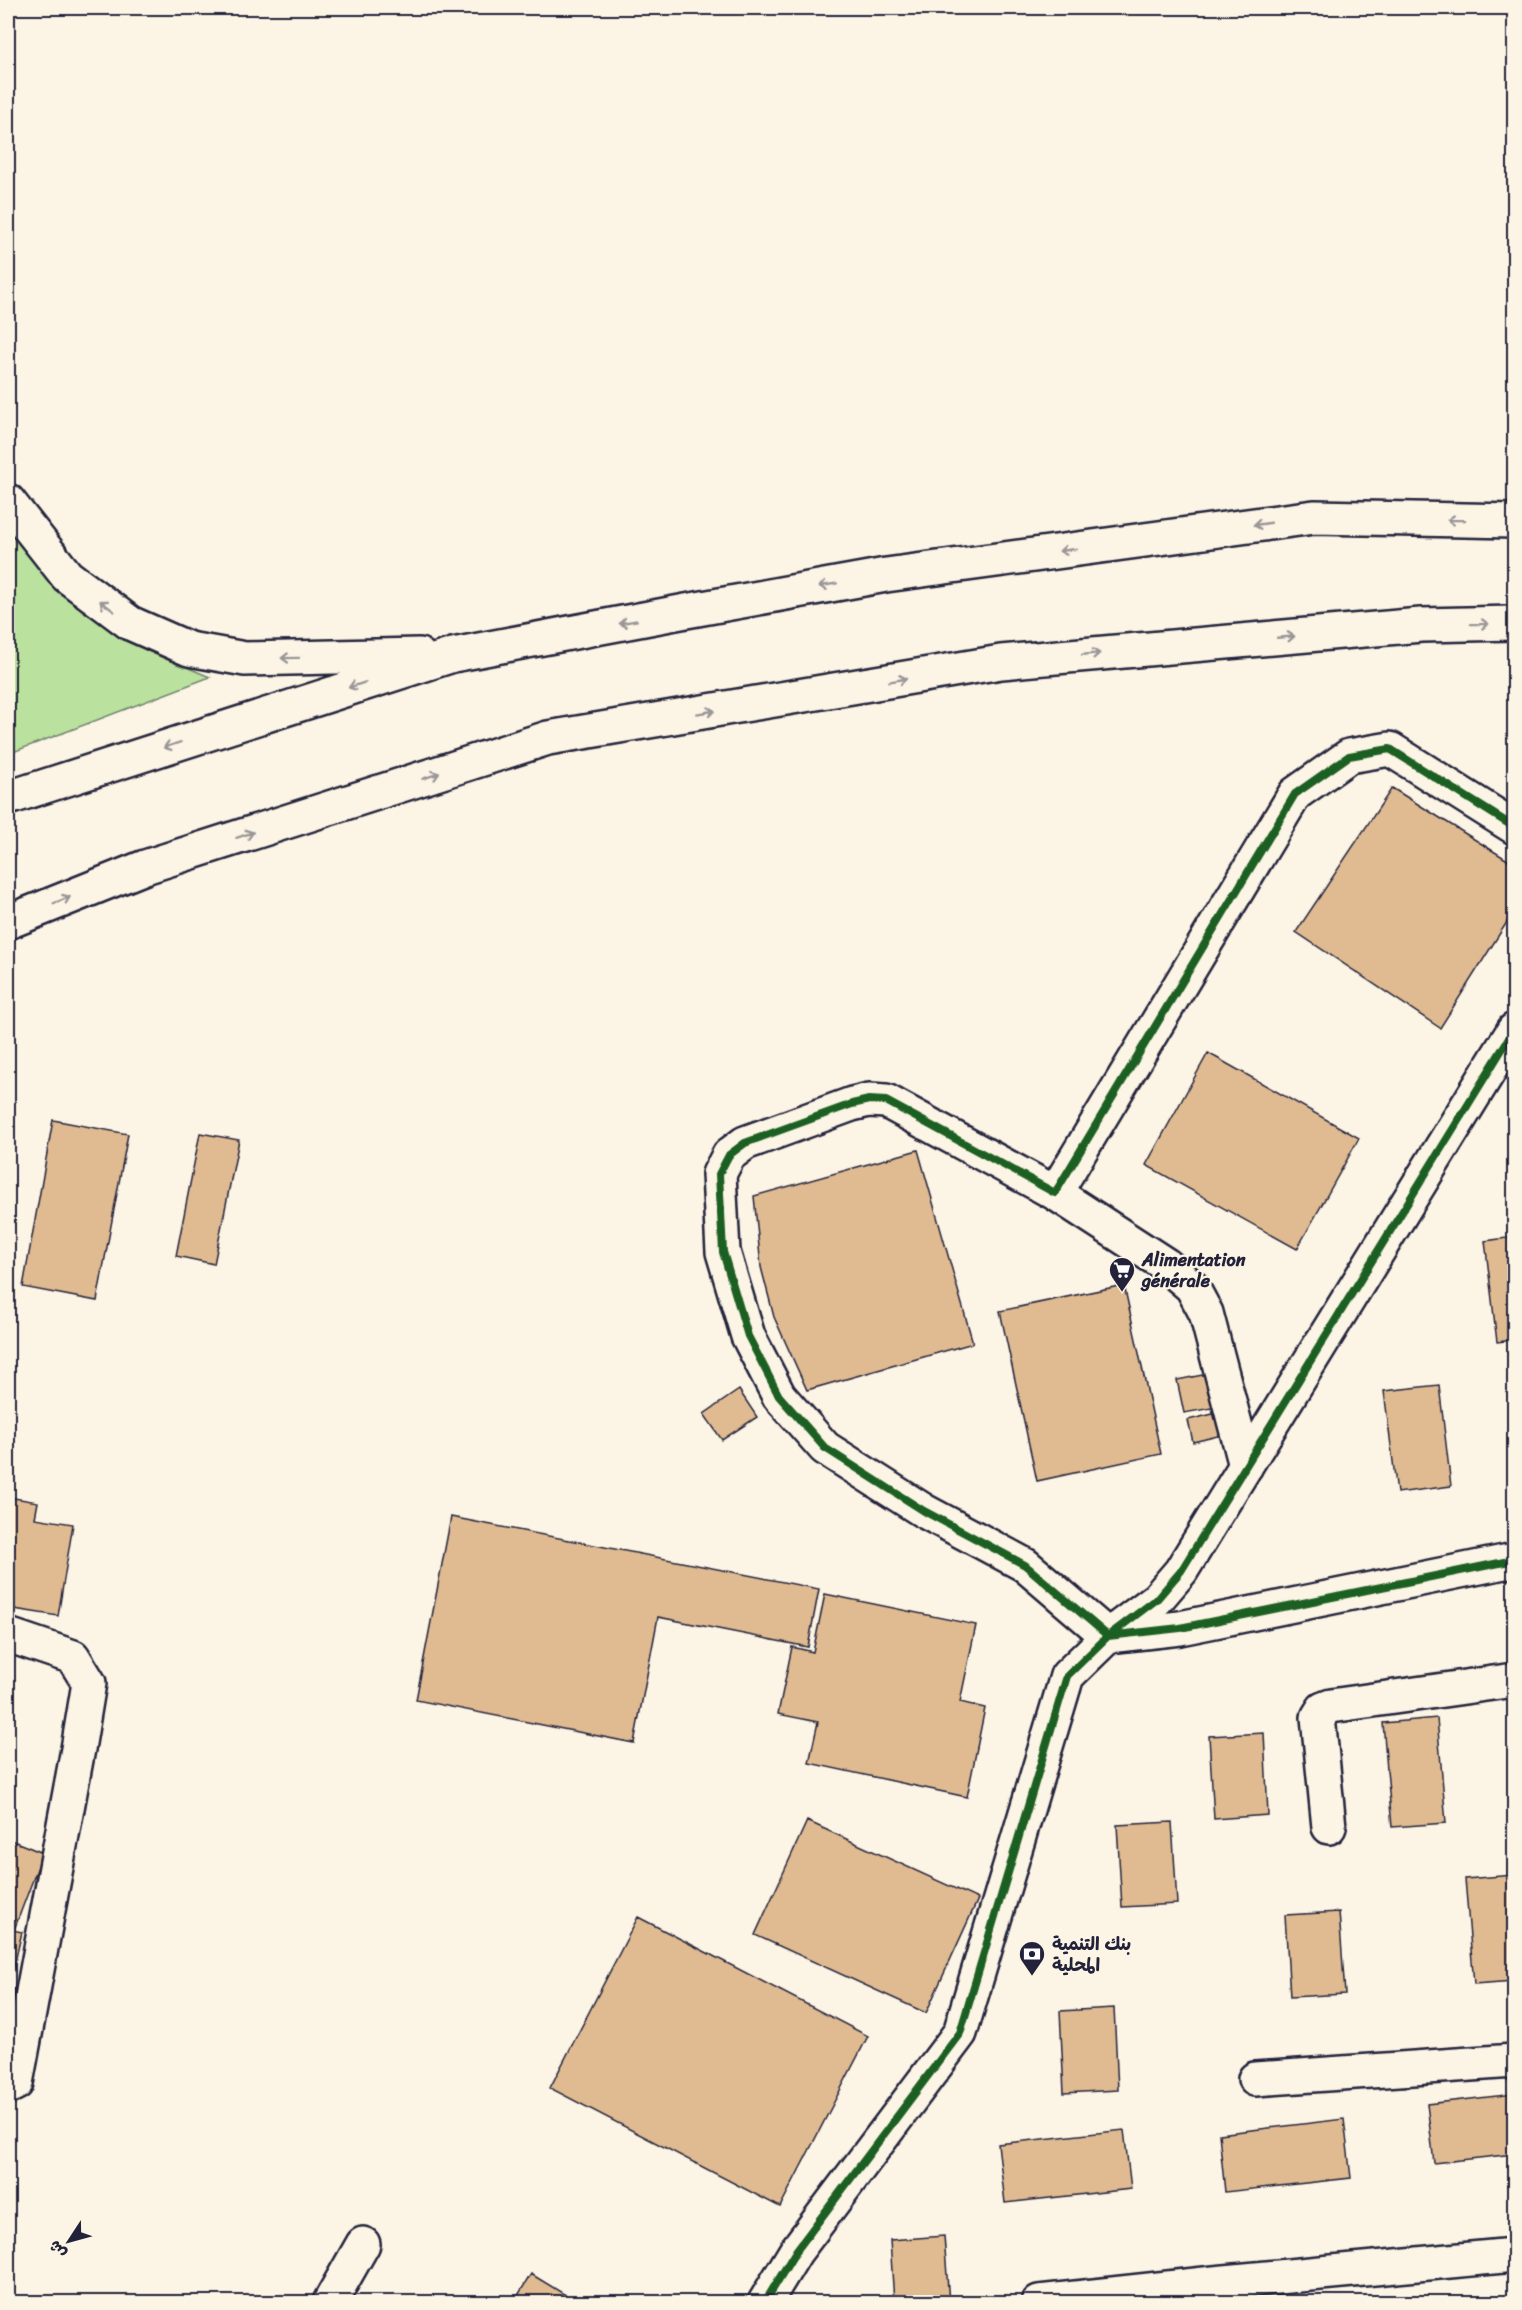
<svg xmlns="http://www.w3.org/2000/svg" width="1522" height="2310" viewBox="0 0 1522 2310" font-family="Sriracha,'Playpen Sans Arabic',sans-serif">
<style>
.green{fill:#bae19d;stroke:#6e826c;stroke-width:1.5}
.building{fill:#e0bb91;stroke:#22223b;stroke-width:1.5}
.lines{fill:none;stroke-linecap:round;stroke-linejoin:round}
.minor-casing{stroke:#22223b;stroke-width:38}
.highway-casing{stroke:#22223b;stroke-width:38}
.minor{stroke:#fcf5e5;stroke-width:33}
.highway{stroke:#fcf5e5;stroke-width:33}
.cycleway-casing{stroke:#fcf5e5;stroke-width:11}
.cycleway{stroke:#1b5e20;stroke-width:8}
.oneway{stroke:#9a9698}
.labels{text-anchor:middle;stroke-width:4.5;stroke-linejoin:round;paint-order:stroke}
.poi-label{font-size:18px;font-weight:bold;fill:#22223b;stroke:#fcf5e5;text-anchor:start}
</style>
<rect width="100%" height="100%" fill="#fcf5e5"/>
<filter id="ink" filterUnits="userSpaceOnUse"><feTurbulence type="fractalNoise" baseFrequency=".0167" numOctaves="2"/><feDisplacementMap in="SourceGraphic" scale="12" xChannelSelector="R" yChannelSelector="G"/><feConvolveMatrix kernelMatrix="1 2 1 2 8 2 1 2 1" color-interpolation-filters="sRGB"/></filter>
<g filter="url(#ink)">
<path class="green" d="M8,524L77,606L148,651L210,677L8,754Z"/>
<path class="building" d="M1392,788L1514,864V911L1440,1028L1296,932Z
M1208,1053L1359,1138L1297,1249L1146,1165Z
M53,1120L128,1134L97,1301L23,1287Z
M200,1133L239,1140L214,1264L176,1256Z
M918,1150L973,1343L807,1390L774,1317L761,1267L754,1196Z
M1514,1237V1340L1497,1342L1485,1241Z
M1124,1285L1161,1454L1037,1481L1000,1311Z
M1223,1371L1229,1405L1184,1413L1177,1380Z
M1439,1385L1451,1486L1397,1493L1384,1391Z
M739,1390L757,1417L722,1440L704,1414Z
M1217,1413L1222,1435L1193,1442L1188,1420Z
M8,1497L38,1502L35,1518L73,1524L58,1616L8,1608Z
M451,1517L819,1589L808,1647L658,1617L634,1743L416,1700Z
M825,1594L976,1625L960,1702L985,1708L967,1797L809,1763L818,1722L778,1714L792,1647L813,1652Z
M1437,1718L1446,1823L1392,1827L1383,1723Z
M1264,1733L1268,1815L1214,1819L1209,1736Z
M807,1821L978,1899L926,2013L755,1935Z
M1172,1822L1177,1904L1122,1907L1117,1825Z
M8,1839L43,1853L14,1930L8,1927Z
M1514,1875V1981L1474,1984L1465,1879Z
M1339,1912L1345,1994L1290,1997L1285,1915Z
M638,1917L868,2036L780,2207L550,2088Z
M8,1929L22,1932L9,1987H8Z
M1114,2008L1118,2090L1064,2093L1060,2011Z
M1514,2094V2154L1434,2163L1427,2104Z
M1344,2119L1351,2178L1225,2192L1219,2134Z
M1124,2130L1131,2189L1005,2203L998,2144Z
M944,2236L949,2302H894L890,2240Z
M531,2274L577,2302H514Z
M1514,2295V2302H1485V2297Z"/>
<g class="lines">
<g class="minor-casing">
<path id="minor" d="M1514,827L1390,749L1349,756L1295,794L1055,1193L886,1101L869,1100L852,1104L745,1143L729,1155L719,1174L723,1252L748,1336L779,1396L825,1448L924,1511L1025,1565L1108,1636L1157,1599L1181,1571L1514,1030
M1055,1193L1166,1265L1192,1287L1206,1313L1246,1466
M8,1635L73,1657L89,1683L78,1749L16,2083L8,2087
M1329,1827L1318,1717L1323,1709L1331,1706L1514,1680
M1255,2079L1514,2061
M330,2302L363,2244
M765,2302L796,2251L960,2033L1067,1676L1108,1636L1180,1628L1514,1560
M1039,2302L1214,2283L1514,2255"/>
</g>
<g class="highway-casing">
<path id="highway" d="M8,501L67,576L130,623L189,649L245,659L419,655
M8,798L453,655L686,611L886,575L1314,517L1514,521
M8,922L145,867L548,738L1001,662L1421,625L1514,623"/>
</g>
<use href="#minor" class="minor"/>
<use href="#highway" class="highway"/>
<g class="cycleway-casing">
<path id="cycleway" d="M1514,827L1390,749L1349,756L1295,794L1055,1193L886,1101L869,1100L852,1104L745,1143L729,1155L719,1174L723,1252L748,1336L779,1396L825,1448L924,1511L1025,1565L1108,1636L1157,1599L1181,1571L1514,1030
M765,2302L796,2251L960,2033L1067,1676L1108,1636L1180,1628L1514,1560"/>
</g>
<use href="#cycleway" class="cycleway"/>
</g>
<defs><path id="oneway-shaft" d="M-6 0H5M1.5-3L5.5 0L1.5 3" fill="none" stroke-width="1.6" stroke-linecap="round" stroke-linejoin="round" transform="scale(1.5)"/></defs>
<g class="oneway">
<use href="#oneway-shaft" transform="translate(1456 520) rotate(-179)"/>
<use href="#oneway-shaft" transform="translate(1262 524) rotate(172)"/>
<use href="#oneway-shaft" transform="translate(1068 550) rotate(172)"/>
<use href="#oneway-shaft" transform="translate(828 585) rotate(170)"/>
<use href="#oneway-shaft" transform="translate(107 606) rotate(-143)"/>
<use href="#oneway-shaft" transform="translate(628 622) rotate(170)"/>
<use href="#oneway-shaft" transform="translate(1480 624) rotate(-1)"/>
<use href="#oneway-shaft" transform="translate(1286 637) rotate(-5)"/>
<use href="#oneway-shaft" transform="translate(1091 654) rotate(-5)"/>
<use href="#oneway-shaft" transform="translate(290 658) rotate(179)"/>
<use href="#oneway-shaft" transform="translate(898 680) rotate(-10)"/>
<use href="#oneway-shaft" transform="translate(357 685) rotate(162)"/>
<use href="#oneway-shaft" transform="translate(706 712) rotate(-10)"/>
<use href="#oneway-shaft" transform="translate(172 745) rotate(162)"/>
<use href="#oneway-shaft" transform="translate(431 776) rotate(-18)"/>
<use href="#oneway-shaft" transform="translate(245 835) rotate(-18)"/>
<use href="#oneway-shaft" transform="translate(62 900) rotate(-22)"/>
</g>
</g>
<defs>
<g id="supermarket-pin" transform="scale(1.35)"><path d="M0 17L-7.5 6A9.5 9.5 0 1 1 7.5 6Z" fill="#22223b" stroke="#fcf5e5"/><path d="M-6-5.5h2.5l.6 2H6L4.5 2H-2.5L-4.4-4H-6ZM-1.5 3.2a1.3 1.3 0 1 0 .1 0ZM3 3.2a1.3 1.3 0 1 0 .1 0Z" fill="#fff"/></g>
<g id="bank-pin" transform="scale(1.35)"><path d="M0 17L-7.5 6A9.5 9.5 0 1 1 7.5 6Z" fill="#22223b" stroke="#fcf5e5"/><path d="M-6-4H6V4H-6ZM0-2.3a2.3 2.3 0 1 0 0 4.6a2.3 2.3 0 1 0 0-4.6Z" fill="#fff"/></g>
</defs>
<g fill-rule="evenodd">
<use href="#supermarket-pin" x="1122" y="1270"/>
<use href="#bank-pin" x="1032" y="1954"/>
</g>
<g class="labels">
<g class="poi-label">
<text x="1142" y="1266">Alimentation<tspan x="1142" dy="21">générale</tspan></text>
<text x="1052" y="1950">بنك التنمية<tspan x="1052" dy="21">المحلية</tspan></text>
</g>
</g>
<rect width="1522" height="2310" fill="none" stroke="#fcf5e5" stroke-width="30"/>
<rect x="15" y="15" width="1492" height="2280" fill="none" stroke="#22223b" stroke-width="2" filter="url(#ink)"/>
<g transform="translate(69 2241) rotate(234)" stroke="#fcf5e5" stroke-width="4.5" paint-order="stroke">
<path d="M0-4.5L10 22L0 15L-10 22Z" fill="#22223b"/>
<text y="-9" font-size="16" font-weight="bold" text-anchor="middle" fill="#22223b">ش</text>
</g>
</svg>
